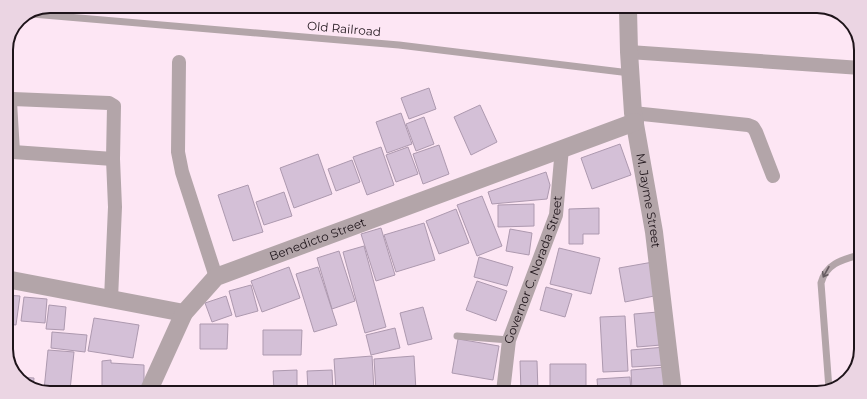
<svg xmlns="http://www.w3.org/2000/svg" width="867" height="399" viewBox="0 0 867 399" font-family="Montserrat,sans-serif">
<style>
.building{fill:#d4c0d7;stroke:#ad99af}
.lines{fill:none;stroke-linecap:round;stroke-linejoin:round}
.service{stroke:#b3a5a9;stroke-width:7}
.minor{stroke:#b3a5a9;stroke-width:14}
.tertiary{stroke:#b3a5a9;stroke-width:18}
.oneway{stroke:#685c62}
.labels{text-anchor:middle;stroke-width:3.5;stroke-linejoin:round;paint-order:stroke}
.street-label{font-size:12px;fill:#1e141a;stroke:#fde6f4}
.rim{fill:none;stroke:#1e141a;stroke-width:2}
</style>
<rect width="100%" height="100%" fill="#fde6f4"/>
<path class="building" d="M429,88L436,109L409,119L401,98Z
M480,105L497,142L471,155L454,117Z
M401,113L412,144L387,153L376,122Z
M424,117L434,144L416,151L406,124Z
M620,144L631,175L592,189L581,158Z
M439,145L449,174L423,184L413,154Z
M381,147L394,185L367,195L353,157Z
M408,147L418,174L396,182L386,155Z
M318,154L332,194L294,208L280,168Z
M352,160L360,182L336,191L328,169Z
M546,172L550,185L547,199L492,204L488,192Z
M248,185L263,232L233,241L218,195Z
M284,192L292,216L264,225L256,202Z
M482,196L502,246L477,256L457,205Z
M534,204V226L498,227V205Z
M599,208V234H583V244H569V209Z
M456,209L469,243L439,254L426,221Z
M424,223L435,260L396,272L384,235Z
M381,228L395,275L376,281L361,234Z
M510,229L532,233L529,255L506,251Z
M364,246L386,327L365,333L343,252Z
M559,248L600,258L591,294L550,284Z
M339,251L355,301L332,309L317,258Z
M479,257L513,267L507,286L474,277Z
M653,262L659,295L625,302L619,268Z
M289,267L300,298L262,312L251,281Z
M318,267L337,325L314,332L296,274Z
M477,281L507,291L496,321L466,310Z
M251,285L258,311L236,317L229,291Z
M546,287L572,294L565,317L540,310Z
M6,295L20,296L16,325L6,324Z
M226,296L232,315L212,322L205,303Z
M24,297L47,299L45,323L21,321Z
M49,305L66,307L64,330L46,329Z
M423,307L432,339L408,345L400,313Z
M658,312L661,345L637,347L634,314Z
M625,316L628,371L603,372L600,317Z
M94,318L139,325L133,358L88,351Z
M200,324H228L227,349H200Z
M395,328L400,348L371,355L366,335Z
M263,330H302L301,355H263Z
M52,332L87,335L85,352L51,348Z
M458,339L499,346L493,380L452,373Z
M665,347L666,365L632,367L631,350Z
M48,350L74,352L70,390H44Z
M372,356L374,391H336L334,359Z
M414,356L416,391H376L374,359Z
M111,360V363L144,365V388H138V390H102V361Z
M520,361H537L538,392H521Z
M550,364H586V392H550Z
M665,367L667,392H632L631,370Z
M297,370V391H274L273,371Z
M332,370L333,391H308L307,371Z
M17,377L34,378L33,389Z
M630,377L631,392H598L597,379Z"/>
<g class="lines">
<path class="service" d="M32,14L399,45L630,73
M457,336L509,340
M829,389L821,283C826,264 841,260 859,255"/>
<g class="minor">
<path d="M629,52L861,68"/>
<path d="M179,62L178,152L182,172L216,277"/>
<path d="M633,113L748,125L753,127L756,132L773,176"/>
<path d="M13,152L113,159"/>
<path d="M6,153L13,152L10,102L13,99L109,103L114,106L113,159L115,207L111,299"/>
<path id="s1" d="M503,392L509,340L556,215L562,148"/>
</g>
<g class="tertiary">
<path id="s2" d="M628,9L629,52L633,113L654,232L673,392"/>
<path d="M6,279L184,313"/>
<path id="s3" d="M149,390L184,313L216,277L635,122"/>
</g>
</g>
<defs><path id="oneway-shaft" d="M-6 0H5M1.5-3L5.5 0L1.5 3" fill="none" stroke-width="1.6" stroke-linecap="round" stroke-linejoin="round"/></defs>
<use class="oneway" href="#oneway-shaft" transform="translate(826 272) rotate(119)"/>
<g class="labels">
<g class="street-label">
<text transform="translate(344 29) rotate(5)" y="4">Old Railroad</text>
<text dy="4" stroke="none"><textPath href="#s2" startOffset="193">M. Jayme Street</textPath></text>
<text dy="4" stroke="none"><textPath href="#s3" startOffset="241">Benedicto Street</textPath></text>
<text dy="4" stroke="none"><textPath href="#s1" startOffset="127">Governor C. Norada Street</textPath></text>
</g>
</g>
<path d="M0 0H867V399H0ZM50 13H817A37 37 0 0 1 854 50V349A37 37 0 0 1 817 386H50A37 37 0 0 1 13 349V50A37 37 0 0 1 50 13Z" fill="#ebd5e3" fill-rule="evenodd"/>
<path class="rim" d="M50 13H817A37 37 0 0 1 854 50V349A37 37 0 0 1 817 386H50A37 37 0 0 1 13 349V50A37 37 0 0 1 50 13Z"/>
</svg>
